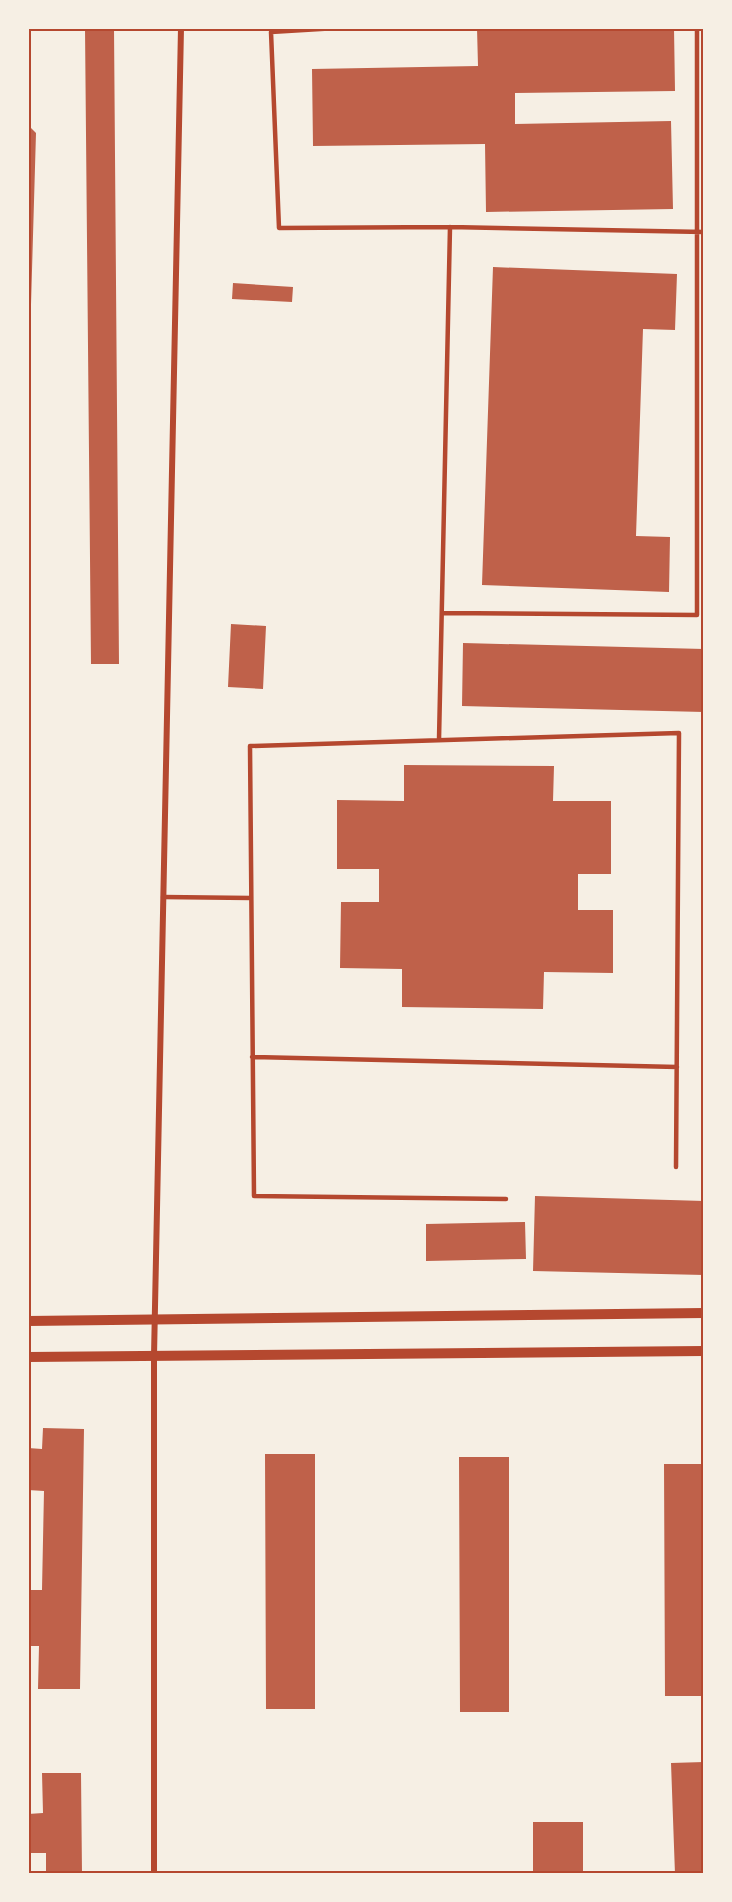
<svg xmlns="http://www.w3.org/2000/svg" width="732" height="1902" viewBox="0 0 732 1902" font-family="'Fira Sans',sans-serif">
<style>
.building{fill:#bf614a}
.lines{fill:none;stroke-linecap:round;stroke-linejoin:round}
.service{stroke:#b5482f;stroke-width:4.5}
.minor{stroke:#b5482f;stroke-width:6}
.tertiary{stroke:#b5482f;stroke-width:10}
.neatline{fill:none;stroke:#b5482f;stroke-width:2}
</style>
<rect width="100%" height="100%" fill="#f6efe4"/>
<path class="building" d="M85,28H114L119,664H91Z
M477,28H674L675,91L515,93V124L671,121L673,209L486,212L485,144L313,146L312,69L478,66Z
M28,125L36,133L30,339H28Z
M493,267L677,274L675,330L643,329L636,536L670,537L669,592L482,585Z
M233,283L293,287L292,302L232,299Z
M231,624L266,626L263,689L228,687Z
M463,643L704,649V712L462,706Z
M404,765L554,766L553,801H611V874H578V910H613V973L544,972L543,1009L402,1007V969L340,968L341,902H379V869H337V800L404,801Z
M535,1196L704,1201V1275L533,1271Z
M525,1222L526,1259L426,1261V1224Z
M43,1428L84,1429L80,1689H38L39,1646H28V1590H42L44,1491L28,1490V1448L42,1449Z
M265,1454H315V1709H266Z
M459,1457H509V1712H460Z
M664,1464H704V1696H665Z
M704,1762V1874H675L671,1763Z
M42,1773H81L82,1874H46V1853H28V1814L43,1813Z
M533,1822H583V1874H533Z"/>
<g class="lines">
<path class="service" d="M337,28L271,32L279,228L450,227L704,232
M442,613L697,615V28
M439,740L450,227
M163,897L251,898
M252,1057L677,1067
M506,1199L254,1196L250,746L679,733L676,1167"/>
<path class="minor" d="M154,1874V1356L181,28"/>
<path class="tertiary" d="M28,1321L704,1313
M28,1357L704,1351"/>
</g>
<rect width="732" height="1902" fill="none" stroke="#f6efe4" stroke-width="60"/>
<rect x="30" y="30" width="672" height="1842" class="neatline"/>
</svg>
